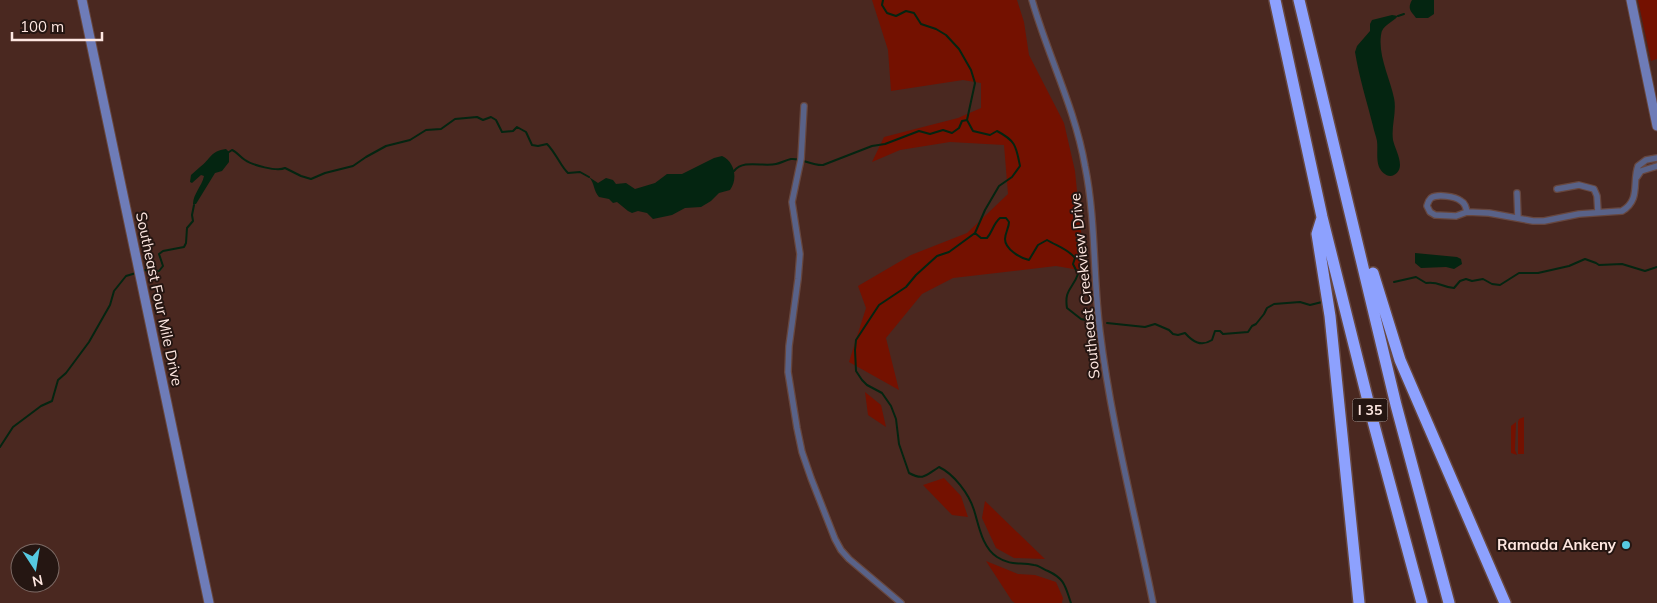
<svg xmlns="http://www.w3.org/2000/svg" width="1657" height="603" viewBox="0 0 1657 603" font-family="Mulish,sans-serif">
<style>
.green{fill:#741100}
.water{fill:#042511}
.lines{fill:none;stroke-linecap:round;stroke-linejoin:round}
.stream{stroke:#042511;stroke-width:2}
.minor-casing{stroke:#67473f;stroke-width:8}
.secondary-casing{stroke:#67473f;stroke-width:11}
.motorway-casing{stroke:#67473f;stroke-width:14}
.minor{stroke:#596288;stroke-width:5.5}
.secondary{stroke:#6e7cb8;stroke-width:9}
.motorway{stroke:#8da1fe;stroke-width:11}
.poi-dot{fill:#56c9e1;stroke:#251612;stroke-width:2}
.labels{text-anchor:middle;stroke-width:4;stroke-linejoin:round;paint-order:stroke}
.shield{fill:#251612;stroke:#bda8a3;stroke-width:1}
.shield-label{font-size:14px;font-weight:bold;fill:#fee7e1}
.street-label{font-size:15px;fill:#fee7e1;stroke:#251612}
.poi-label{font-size:15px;font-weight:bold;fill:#fee7e1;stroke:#251612;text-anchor:end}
</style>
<rect width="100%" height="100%" fill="#4a2820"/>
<path class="green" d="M872,0H1017L1024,22L1029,55L1064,123L1075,171L1085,271L1056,266L953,278L922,294L886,338L899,390L849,362L866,308L858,286L911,255L967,233L1008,194L1004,145L950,142L900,150L872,162L884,137L958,118L981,108V83L963,80L891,91L888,50Z
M1638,0H1657V59L1651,61Z
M865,392L881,405L886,427L868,415Z
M1524,417V454H1518V422L1519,419Z
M1516,422L1515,450L1517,455L1511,453V426Z
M944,478L961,496L968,517L952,515L923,485Z
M985,501L1045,559L1014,558L996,548L982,518Z
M986,561L1018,574L1035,575L1056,582L1063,598L1062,603H1015L1012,601Z"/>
<path class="water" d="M1412,0H1434V14L1428,18H1416C1411,11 1407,9 1412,0Z
M1392,15L1398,16C1392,23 1382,25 1381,35C1378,56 1390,78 1394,98C1397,112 1391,126 1393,140C1395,150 1407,168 1394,175C1388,178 1382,173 1379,167C1376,159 1378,150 1377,141C1376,136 1374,131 1373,126C1367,102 1359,77 1355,52L1357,46L1370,31V24L1372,20Z
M226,149L229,152V162L222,171L215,173L196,204H193C193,194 202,186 204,176L201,175L192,183L190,182L191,175C194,172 197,170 200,167C211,159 210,151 226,149Z
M722,156C735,162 738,179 730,190L719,193L711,201L701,207L685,208L672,215L653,219L647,213L638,211L632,213L628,211L617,202L613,203L609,199L599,197C593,190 595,184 589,177L598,183L606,178L613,180L616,184L626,183L635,189L655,183L667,174H682L714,158Z
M1415,253L1457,257L1461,259L1462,264L1454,269L1446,267L1421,268L1415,263Z"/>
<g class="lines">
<path class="stream" d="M883,0L882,5L887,13L896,16L906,11L914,13L921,24L936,29L946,35L959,49L971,70L975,83L967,120L973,131L990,135L997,131C1016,141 1016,146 1020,166L1012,177L999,186L985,210L975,233L949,252L937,256L916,275L906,287L879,305L856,340L855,350L856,371L862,380L867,385L882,393L891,406L896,419L899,444L909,473C924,481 926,475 939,467C954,474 969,494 974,510C979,526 982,547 997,557C1011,566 1019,562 1034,565C1038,565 1043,569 1048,571C1065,579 1065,586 1071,603
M1398,16L1404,14
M229,152L232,150C237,152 240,157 245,160C252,165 277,172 285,168L301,176L311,179L325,173L353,166L366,157L386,146L410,140L426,130L441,129L455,119L477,117L483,120L491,117L496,120L502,132L513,131L517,127L526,132L532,145L538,146L547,144C556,153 561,167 568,173L580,172L589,177
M734,171C744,159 762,167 776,164C781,163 786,160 791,159C802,158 812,166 823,165L872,146L885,144L919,131L930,134L943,130L952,133L959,128L962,121L967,120
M975,233L981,238H987C993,231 993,224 1000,218H1006L1009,222C1009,228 1005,233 1005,239C1005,249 1020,258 1029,260L1038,245L1047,240C1057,246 1068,249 1075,258L1073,264L1078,274C1073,289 1064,289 1067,308L1081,319L1090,321
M143,272L145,270L159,271L163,266L159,254L163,251L184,247L186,243L187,228L193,221L192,215L194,205
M1394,282L1416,277L1426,283C1439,281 1441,287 1454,288L1460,281L1466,279L1472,281L1483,279L1492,284L1500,285L1519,273H1538L1569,266L1585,259L1596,263L1599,265L1622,264L1645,271L1657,267
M1107,323L1145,327L1155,324L1169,330L1173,334L1178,335L1185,333C1193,342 1201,347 1212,340L1215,331H1220L1223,334L1248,332L1252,326L1256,324L1264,314L1267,308L1274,304L1300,302L1310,305L1322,302
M0,447L13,427L41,406L52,401L58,380L66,373L89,342L110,305L114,291L126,276L136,273"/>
<g class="minor-casing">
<path id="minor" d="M1032,0C1048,56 1075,108 1085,166C1096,220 1093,277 1100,332C1111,423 1135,513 1153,603
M804,106L801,159L792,202L800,254L798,279L789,346L788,372L797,428L802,452L811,478L835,539L841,550L849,559L901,603
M1637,177L1641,171L1657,166
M1557,189L1579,185L1594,189L1597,196L1598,212
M1517,193L1518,218
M1467,212C1466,207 1465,203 1461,201C1455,196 1437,194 1431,198C1428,201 1428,202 1427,206L1430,212L1435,215L1456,216L1467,212L1489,213L1533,221H1544L1579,214L1622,211C1641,200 1632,182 1638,166L1646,160L1657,158"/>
</g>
<g class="secondary-casing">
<path id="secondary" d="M82,0L209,603
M1631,0L1657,126"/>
</g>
<g class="motorway-casing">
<path id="motorway" d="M1275,0L1322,217L1374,425L1422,603
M1299,0L1396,405L1449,603
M1322,218L1317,234L1330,316L1359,603
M1373,273L1400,360L1505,603"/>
</g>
<use href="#minor" class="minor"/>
<use href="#secondary" class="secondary"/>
<use href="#motorway" class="motorway"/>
</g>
<circle class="poi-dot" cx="1626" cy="545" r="5"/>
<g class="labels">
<rect class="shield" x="1352.5" y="398.5" width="35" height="23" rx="4"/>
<g class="shield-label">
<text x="1370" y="415">I 35</text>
</g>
<g class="street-label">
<text transform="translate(1085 286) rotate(-96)" y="5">Southeast Creekview Drive</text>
<text transform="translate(159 299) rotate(78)" y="5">Southeast Four Mile Drive</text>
</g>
<g class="poi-label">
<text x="1616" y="550">Ramada Ankeny</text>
</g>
</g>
<g transform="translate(35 568) rotate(168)"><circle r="24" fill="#251612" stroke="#7c6a65"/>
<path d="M0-4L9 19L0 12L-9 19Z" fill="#56c9e1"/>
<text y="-8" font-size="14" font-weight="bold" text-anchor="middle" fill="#fee7e1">N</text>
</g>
<path d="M12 32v8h90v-8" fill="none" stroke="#fee7e1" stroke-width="2.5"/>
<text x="20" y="32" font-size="15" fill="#fee7e1" stroke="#251612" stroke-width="4" paint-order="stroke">100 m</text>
</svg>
